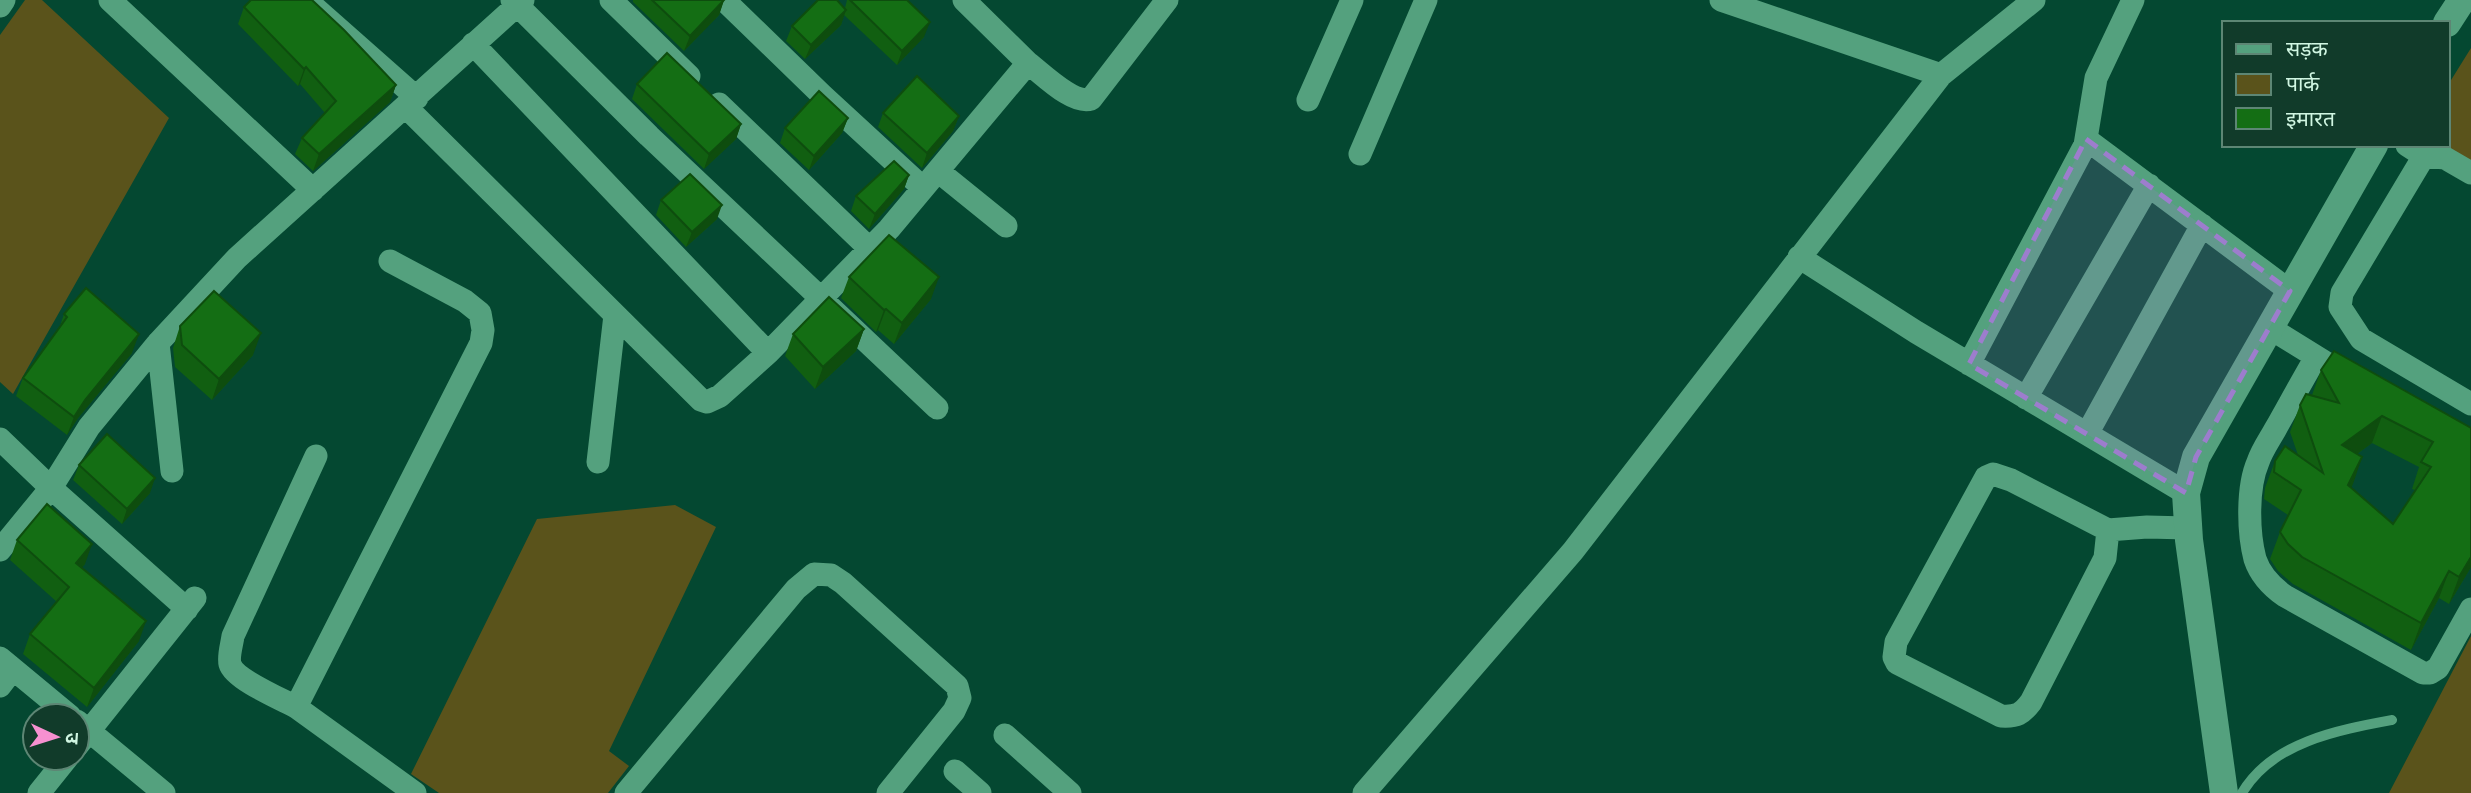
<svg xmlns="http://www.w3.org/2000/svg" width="2471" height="793" viewBox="0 0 2471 793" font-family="'Crimson Pro','Noto Sans Devanagari',serif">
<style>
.green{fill:#5a531b}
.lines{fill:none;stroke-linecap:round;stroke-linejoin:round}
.service{stroke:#54a17e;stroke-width:10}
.minor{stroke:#54a17e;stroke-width:23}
.tertiary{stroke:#54a17e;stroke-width:28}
.wall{fill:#115f11;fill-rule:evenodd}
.shaded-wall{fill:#0e4d0e}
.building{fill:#146e14;stroke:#0e4d0e;stroke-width:2;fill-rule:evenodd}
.marked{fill:#9d7dcd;fill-opacity:0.2;stroke:#9d7dcd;stroke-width:5;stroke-dasharray:14 9;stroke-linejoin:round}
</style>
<rect width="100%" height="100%" fill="#044831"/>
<path class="green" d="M25,0H42L169,118L13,394L0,382V35Z
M2471,48V161L2444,145H2448V85Z
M675,505L716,527L609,751L629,766L608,793H439L411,774L537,519Z
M2471,636V793H2389Z"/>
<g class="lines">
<path class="service" d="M2242,793C2272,742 2338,730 2392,720"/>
<path class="minor" d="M110,0L313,190
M306,0L417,98
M512,0L649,136L937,408
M611,0L689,76
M724,0L823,96L923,188
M1721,0L1941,75
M0,6L4,0
M473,44L768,353
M1028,63C1044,75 1073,105 1091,99L1167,0
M1308,100L1352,0
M719,104L870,249
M406,107L701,400L707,402L720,396L768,353L889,229L1028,63L964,0
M2086,139L2290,291
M2407,145L2424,156L2342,293L2340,307L2361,339L2471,404
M1360,154L1426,0
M2424,156L2445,158L2471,173
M938,171L1006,226
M1799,257L1916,332L2186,493
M390,261L465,301L480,313L483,330L481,343L296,707L415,793
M2268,327L2328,364
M158,343L172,471
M2316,357C2302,381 2289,405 2276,428C2270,439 2262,450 2258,462C2247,487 2248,532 2255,559C2260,574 2272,587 2285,596L2423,673H2430L2438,668L2471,609
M1969,364L2085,145L2096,78L2133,0
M2026,398L2149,185
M2087,434L2202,225
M0,439L51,488L187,609
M598,462L615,315
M2108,530L2011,480L1993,474L1986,477L1896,642L1894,657L1897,663L2001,716C2017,717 2022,714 2031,702L2105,558L2108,530L2147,527L2188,528
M0,550L51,488L89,427L158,343L237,258L523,0
M0,658L70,716
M0,686L13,669
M296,707C281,699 234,679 230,664C228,656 232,644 233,636L316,456
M77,721L164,793
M1005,735L1070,793
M77,746L195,598
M955,771L980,793
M39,793L67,758
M626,793L796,589L814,574L831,575L843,583L957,686L960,698L954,711L888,793
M1364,793L1573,551L1941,75L2034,0"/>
<path class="tertiary" d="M2447,23L2462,0
M2224,793L2189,540L2186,493L2196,457L2374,145"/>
</g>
<path class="wall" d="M633,0H724L719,15L684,51L633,2Z
M847,0H907L924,37L897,65L844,15L841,25L805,59L786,41L792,26L845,8Z
M244,7L396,85L390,102L313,171L295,154L302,138L325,113L300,84L298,86L238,24Z
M637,84L741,124L736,139L704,169L632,99Z
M883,113L959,116L953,131L922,168L878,127Z
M848,118L842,133L809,170L780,143L785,128Z
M909,175L904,189L869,229L851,211L856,196Z
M661,200L717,219L686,247L656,215Z
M849,277L931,299L894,344L878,330L876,332L841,298Z
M64,314L132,353L78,418L67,435L16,396L23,378L59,329Z
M180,326L253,355L212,400L175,367L173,348Z
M864,329L856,351L815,389L785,356L793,334Z
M2321,370L2471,428V567L2449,604L2439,598L2411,650L2293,584L2278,571L2270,559L2280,532L2288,515L2264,499L2265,488L2275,461L2298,455L2290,432L2300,405L2312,395ZM2372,443L2419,467L2412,489L2415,490L2393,524L2351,487L2362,457L2357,454Z
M79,465L150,493L122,524L73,480Z
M17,540L85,564L81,568L139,641L87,707L23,654L30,634L57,602L10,560Z"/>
<path class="shaded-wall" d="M724,0L719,15L684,51L690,36Z
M846,10L841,25L805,59L811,45Z
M930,22L924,37L897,65L902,51Z
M306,67L300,84L298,86L304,69Z
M396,85L390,102L313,171L319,154Z
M959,116L953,131L922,168L927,153Z
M848,118L842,133L809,170L814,156Z
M741,124L736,139L704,169L709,154Z
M909,175L904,189L869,229L875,214Z
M722,205L717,219L686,247L692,232Z
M939,277L931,299L894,344L902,323Z
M886,309L878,330L876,332L884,310Z
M864,329L856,351L815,389L823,367Z
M261,333L253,355L212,400L219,379Z
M139,334L132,353L78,418L67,435L74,417L85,400Z
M2382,416L2372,443L2332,472L2342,445Z
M2362,457L2353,484L2339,512L2348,485Z
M155,478L150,493L122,524L127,509Z
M92,544L85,564L68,583L76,563Z
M2471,557V567L2449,604L2459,577Z
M2449,571L2439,598L2411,650L2421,623Z
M146,621L139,641L87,707L94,688Z"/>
<path class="building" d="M251,0H312L344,30L396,85L319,154L302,138L336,101L306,67L304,69L244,7Z
M652,0H724L690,36Z
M818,0H837L846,10L811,45L792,26Z
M850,0H907L930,22L902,51Z
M667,53L741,124L709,154L637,84Z
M917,76L959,116L927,153L883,113Z
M819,91L848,118L814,156L785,128Z
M894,161L909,175L875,214L856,196Z
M690,174L722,205L692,232L661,200Z
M889,235L939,277L902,323L886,309L884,310L849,277Z
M86,288L139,334L85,400L74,417L23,378L67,317L64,314Z
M214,291L261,333L219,379L182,345L180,326Z
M829,297L864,329L823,367L793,334Z
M2334,351L2471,428V557L2459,577L2449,571L2421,623L2302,557L2288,544L2280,532L2301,490L2274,472L2275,461L2285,446L2323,473L2300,405L2306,394L2339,403L2321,370ZM2382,416L2433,442L2421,462L2431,467L2393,524L2348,485L2362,457L2342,445Z
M107,434L155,478L127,509L79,465Z
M47,504L92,544L76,563L146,621L94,688L30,634L69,587L17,540Z"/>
<path class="marked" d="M2086,139L2290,291L2196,457L2186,493L1969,364Z"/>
<rect x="2222" y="21" width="228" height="126" fill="#113b2a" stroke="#5d8674" stroke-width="2"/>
<rect x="2236" y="44" width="35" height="10" fill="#54a17e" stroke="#5d8674" stroke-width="2"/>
<text x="2286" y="56" font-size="21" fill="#d0f6e2">सड़क</text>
<rect x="2236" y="74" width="35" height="21" fill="#5a531b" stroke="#5d8674" stroke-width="2"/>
<text x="2286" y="91" font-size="21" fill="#d0f6e2">पार्क</text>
<rect x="2236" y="108" width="35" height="21" fill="#146e14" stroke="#5d8674" stroke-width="2"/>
<text x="2286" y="126" font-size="21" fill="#d0f6e2">इमारत</text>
<g transform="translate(56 737) rotate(94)"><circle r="33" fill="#113b2a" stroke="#5d8674" stroke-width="2"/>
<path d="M0-5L12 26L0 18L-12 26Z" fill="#f690d0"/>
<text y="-10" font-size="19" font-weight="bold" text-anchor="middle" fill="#d0f6e2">उ</text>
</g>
</svg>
